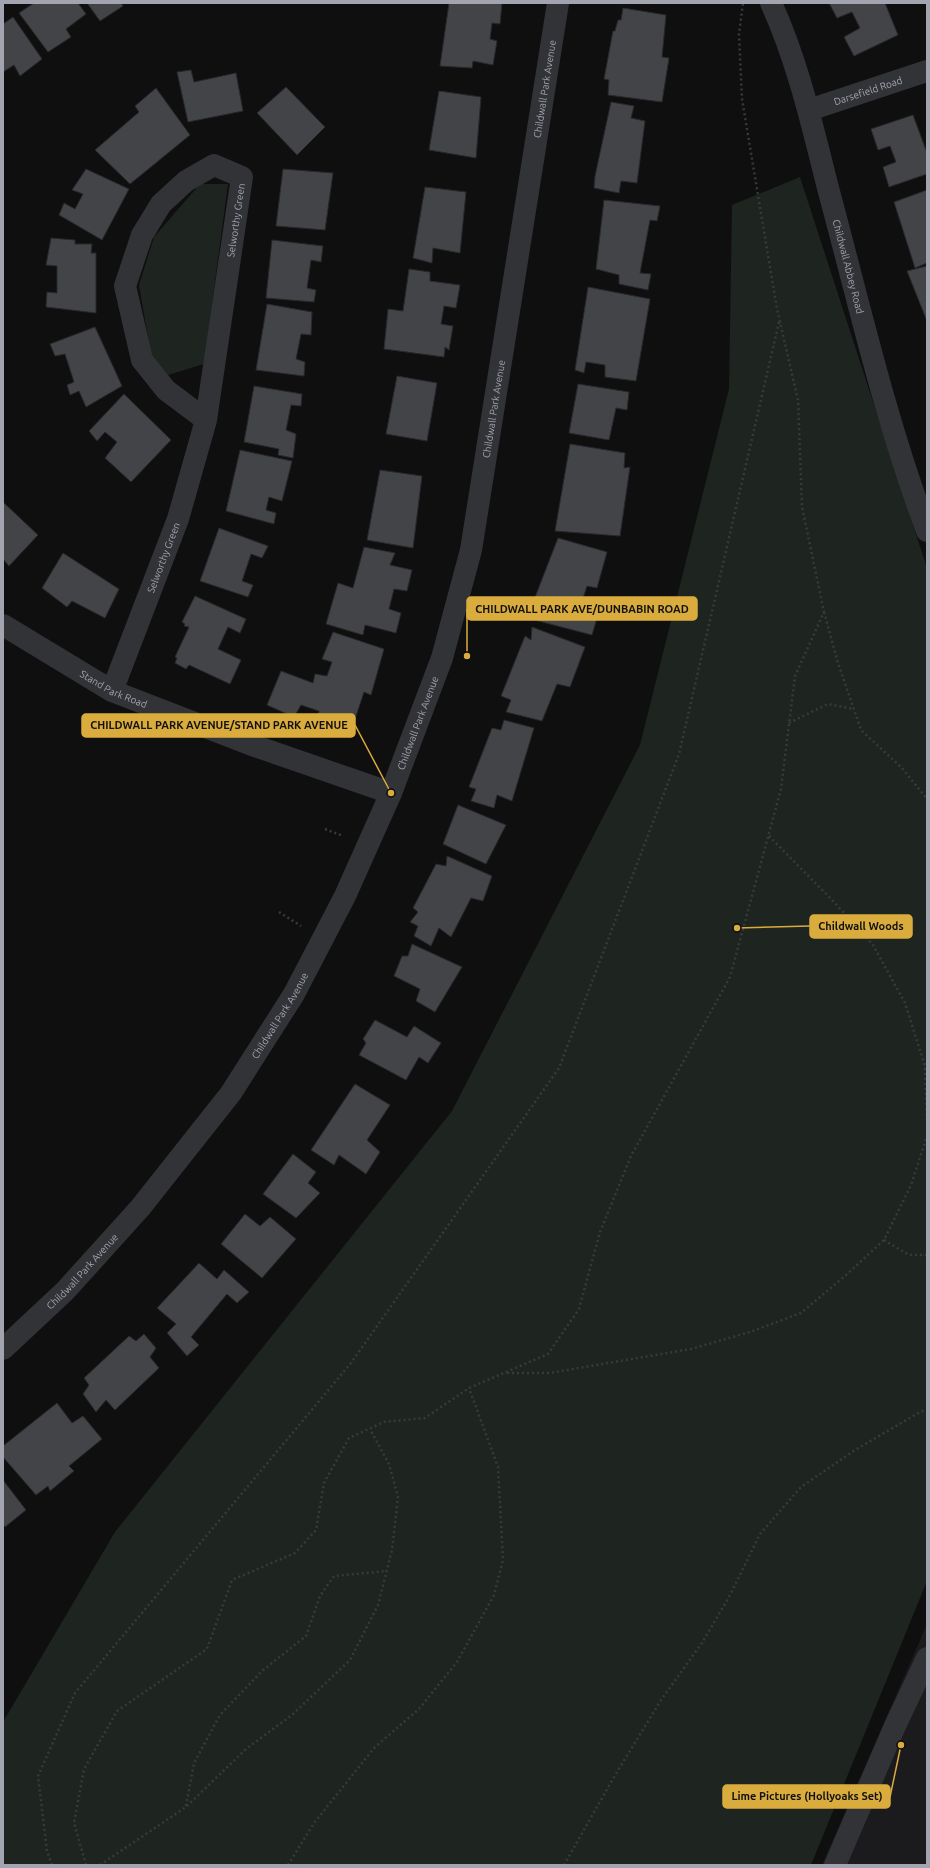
<svg xmlns="http://www.w3.org/2000/svg" width="930" height="1868" viewBox="0 0 930 1868" font-family="Ubuntu,sans-serif">
<style>
.built{fill:#1b1b1d}
.green{fill:#1e241f}
.building{fill:#434448;stroke:#29292c}
.lines{fill:none;stroke-linecap:round;stroke-linejoin:round}
.path{stroke:#393a3d;stroke-width:2.5;stroke-dasharray:2 3;stroke-linecap:butt}
.minor{stroke:#323337;stroke-width:22}
.labels{text-anchor:middle;stroke-width:3;stroke-linejoin:round;paint-order:stroke}
.street-label{font-size:10px;fill:#a2a5af;stroke:#0a0a0b}
.leader{fill:none;stroke:#daac3d;stroke-width:1.5}
.callout-dot{fill:#daac3d;stroke:#0a0a0b;stroke-width:1.5}
.callout{fill:#daac3d;stroke:#daac3d;stroke-width:1.5}
.callout-label{font-size:11px;text-anchor:middle;font-weight:bold;fill:#111}
</style>
<rect width="100%" height="100%" fill="#0f0f10"/>
<path class="built" d="M927,1624V1865H822Z"/>
<path class="green" d="M800,177L927,568V1581L811,1865H3V1722L115,1532L452,1111L640,745L729,389L732,205Z
M200,184H228L204,364L168,375L151,355L139,285L154,237Z"/>
<path class="building" d="M34,3H78L86,14L66,29L71,37L48,52L19,13Z
M87,3H121L123,6L100,21Z
M449,3H502L500,24L492,23L490,39L497,41L493,65L473,61L472,68L440,66Z
M829,3H885L898,35L854,56L844,37L860,28L852,12L837,18Z
M623,8L666,15L662,57L669,58L662,102L608,95L609,80L604,79L613,31H615L618,20H621Z
M13,17L42,59L20,76L14,65L3,72V24Z
M191,70L194,82L236,73L243,111L188,122L177,72Z
M286,87L325,127L297,155L257,113Z
M156,88L190,135L130,184L95,150L139,112L135,106Z
M439,91L481,97L476,158L429,150Z
M611,102L634,106L631,118L645,121L637,183L621,181L619,193L594,188L595,176Z
M913,115L927,153V174L889,187L883,167L896,162L890,146L878,150L871,129Z
M86,169L129,189L102,240L59,215L64,203L75,209L83,194L72,190Z
M283,169L333,173L325,230L276,226Z
M425,187L466,192L460,253L433,248L432,263L413,258Z
M927,190V263L915,268L894,202Z
M604,200L660,206L657,221L650,220L640,273L651,274L648,290L619,284V275L596,269Z
M51,238L75,240V244H92L91,253H96V313L46,307L47,292L57,293V266L46,265Z
M272,240L323,246L321,262L311,260L307,288L316,290L314,302L266,298Z
M927,266V321L907,271Z
M409,269L430,272V281L460,285L456,308L444,306L441,324L453,326L449,350L445,347L444,357L384,349L388,309L403,311Z
M588,287L650,299L636,381L605,377V365L586,362L584,373L575,370Z
M267,304L312,312L311,335L301,334L296,359L305,362L304,376L256,370Z
M95,327L122,386L86,407L79,391L70,395L67,385L74,382L65,354L55,356L50,344Z
M397,376L437,383L427,441L386,434Z
M578,384L629,392L627,410L616,408L609,440L569,433Z
M254,386L302,394L301,406L291,405L286,430L296,434L293,458L278,455L279,449L244,442Z
M124,394L171,440L131,482L105,458L117,442L105,432L97,441L89,431Z
M570,444L625,453L624,468L630,467L620,536L555,531Z
M240,450L292,461L282,501L269,497L266,510L276,513L274,524L226,511Z
M380,470L422,476L413,548L367,540Z
M3,502L38,535L9,566L3,559Z
M219,528L268,546L262,558L251,554L242,581L253,585L248,597L200,581Z
M558,538L607,552L597,588L587,586L578,613L597,618L592,635L527,618Z
M364,547L395,553L390,565L412,570L407,591L394,589L389,609L401,613L396,633L365,625L363,635L326,624L338,583L353,588Z
M63,553L119,589L105,618L72,601L67,607L42,588Z
M195,596L246,619L240,633L228,627L218,649L241,660L230,684L189,665L186,669L175,663L177,658L175,657L189,627L184,626L185,624L182,622Z
M532,627L585,647L570,687L557,684L542,721L506,712L511,700L501,696L525,636L531,640Z
M333,632L384,649L371,695L364,692L351,731L332,724L331,728L317,724L319,711L301,705L294,717L267,705L281,671L313,683L315,674L327,676L332,662L322,659Z
M504,720L534,728L512,801L497,795L494,808L471,801L476,789L469,787L492,728L501,730Z
M458,805L506,825L486,864L443,844Z
M447,856L492,876L483,901L471,898L451,937L439,928L431,946L414,936L418,926L410,922L418,912L413,908L436,864L446,866Z
M412,944L462,967L435,1012L416,1001L420,989L394,976L402,956H408Z
M375,1020L407,1037L414,1026L441,1043L428,1063L419,1057L406,1080L359,1055L366,1043L363,1039Z
M355,1084L390,1105L367,1140L380,1152L366,1174L339,1155L334,1165L311,1150Z
M293,1154L316,1172L308,1183L320,1193L296,1218L263,1194Z
M245,1214L260,1226L270,1217L296,1239L262,1278L221,1244Z
M199,1263L217,1279L224,1270L249,1292L237,1303L227,1294L191,1337L199,1345L187,1356L167,1333L176,1324L157,1308Z
M144,1334L156,1348L150,1357L159,1368L115,1410L106,1400L96,1412L83,1394L89,1385L84,1378L129,1336L136,1341Z
M57,1403L72,1423L83,1416L102,1439L69,1466L74,1471L50,1491L48,1486L36,1495L3,1457V1446Z
M3,1480L26,1510L5,1527L3,1524Z"/>
<g class="lines">
<path class="path" d="M824,612L838,663L861,730L902,768L927,799
M789,723L828,704L854,709
M325,829L343,836
M769,836L833,901L873,945L905,1003L925,1066L927,1122
M279,912L301,926
M884,1240L909,1255H927
M507,1373H549L691,1349L750,1332L801,1313L845,1276L884,1240L911,1185L927,1136
M186,1806L194,1763L220,1715L262,1671L306,1636L320,1596L334,1576L387,1571
M52,1865L47,1851L38,1776L75,1693L351,1363L559,1068L679,754L779,322
M86,1865L74,1823L84,1769L117,1711L207,1649L232,1580L295,1553L316,1530L324,1483L349,1438L384,1422L425,1418L469,1388L548,1354L579,1309L600,1232L631,1156L730,977L781,789L795,676L824,612L802,507L798,400L777,309L742,99L739,34L743,3
M100,1865L186,1807L246,1749L292,1715L350,1660L378,1605L392,1550L398,1497L389,1464L370,1429
M288,1865L314,1823L375,1747L419,1709L457,1662L494,1595L503,1560L498,1467L469,1388
M564,1865L614,1777L661,1700L702,1643L729,1597L760,1534L801,1487L855,1450L920,1412L927,1410"/>
<g class="minor">
<path id="s1" d="M771,3C798,62 812,125 828,188C859,303 885,419 927,531"/>
<path id="s2" d="M809,110L927,71"/>
<path id="s3" d="M3,625L112,691L252,745L391,793"/>
<path id="s4" d="M112,691L178,519L206,420L242,177L214,165L186,181L161,204L142,235L125,286L142,360L166,390L206,420"/>
<path id="s5" d="M3,1349L65,1291L140,1208L231,1093L294,994L345,896L391,793L442,658L471,550L558,3"/>
<path d="M835,1865L895,1726L927,1658"/>
</g>
</g>
<g class="labels">
<g class="street-label">
<text dy="4" stroke="none"><textPath href="#s5" startOffset="1407">Childwall Park Avenue</textPath></text>
<text dy="4" stroke="none"><textPath href="#s2" startOffset="62">Darsefield Road</textPath></text>
<text dy="4" stroke="none"><textPath href="#s4" startOffset="489">Selworthy Green</textPath></text>
<text dy="4" stroke="none"><textPath href="#s1" startOffset="275">Childwall Abbey Road</textPath></text>
<text dy="4" stroke="none"><textPath href="#s5" startOffset="1083">Childwall Park Avenue</textPath></text>
<text dy="4" stroke="none"><textPath href="#s4" startOffset="143">Selworthy Green</textPath></text>
<text dy="4" stroke="none"><textPath href="#s3" startOffset="128">Stand Park Road</textPath></text>
<text dy="4" stroke="none"><textPath href="#s5" startOffset="759">Childwall Park Avenue</textPath></text>
<text dy="4" stroke="none"><textPath href="#s5" startOffset="435">Childwall Park Avenue</textPath></text>
<text dy="4" stroke="none"><textPath href="#s5" startOffset="111">Childwall Park Avenue</textPath></text>
</g>
</g>
<path class="leader" d="M467 656L467 609M391 793L355 725M737 928L810 926M901 1745L890 1797"/>
<g class="callout-dot">
<circle cx="467" cy="656" r="4"/>
<circle cx="391" cy="793" r="4"/>
<circle cx="737" cy="928" r="4"/>
<circle cx="901" cy="1745" r="4"/>
</g>
<g class="callout">
<rect x="467" y="597" width="230" height="23" rx="4"/>
<rect x="82" y="714" width="273" height="23" rx="4"/>
<rect x="810" y="915" width="102" height="23" rx="4"/>
<rect x="723" y="1785" width="167" height="23" rx="4"/>
</g>
<g class="callout-label">
<text x="582" y="613">CHILDWALL PARK AVE/DUNBABIN ROAD</text>
<text x="219" y="729">CHILDWALL PARK AVENUE/STAND PARK AVENUE</text>
<text x="861" y="930">Childwall Woods</text>
<text x="807" y="1800">Lime Pictures (Hollyoaks Set)</text>
</g>
<rect width="930" height="1868" fill="none" stroke="#a2a5af" stroke-width="8"/>
</svg>
